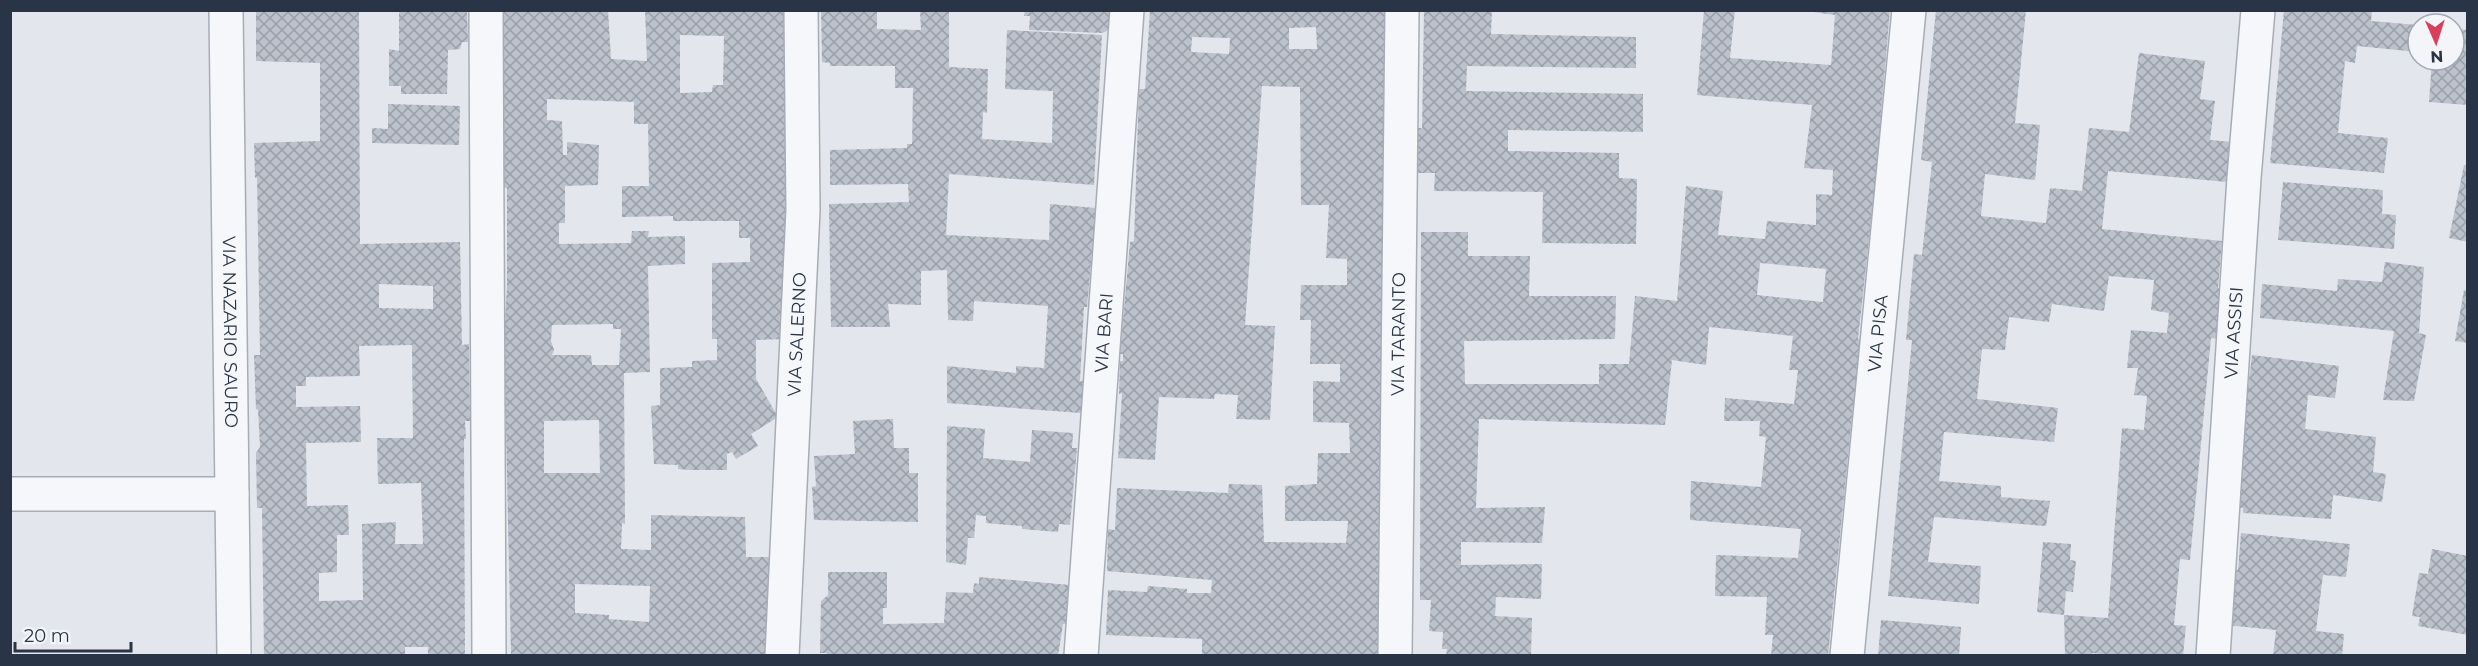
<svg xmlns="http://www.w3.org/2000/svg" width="2478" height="666" viewBox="0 0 2478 666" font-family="Montserrat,sans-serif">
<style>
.building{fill:url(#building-cross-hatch);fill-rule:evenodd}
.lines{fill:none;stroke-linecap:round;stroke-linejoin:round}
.minor-casing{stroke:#a7adb7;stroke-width:36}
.minor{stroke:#f6f7fa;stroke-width:33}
.labels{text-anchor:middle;stroke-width:6;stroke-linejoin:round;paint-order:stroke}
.street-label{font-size:18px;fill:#293446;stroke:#f3f5f9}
</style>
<defs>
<pattern id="building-cross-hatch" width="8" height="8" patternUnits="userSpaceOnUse" patternTransform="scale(1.5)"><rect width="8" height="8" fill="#bcc2cc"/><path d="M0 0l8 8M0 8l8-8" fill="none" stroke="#999ea7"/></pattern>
</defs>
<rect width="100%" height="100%" fill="#e3e6ec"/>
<path class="building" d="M256,10H359L360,244L460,242L462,345L469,344L470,421H465L466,439H464L465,656H428V647H405V656H264L262,508H257L256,453L260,447L258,410L256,409L254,355H260L257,177L255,178L254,143L320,141V63L256,61ZM379,284L433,286V309L379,308ZM412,345L413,438H377L378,484L421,483L423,544H395L396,522L362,524L363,600L319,601V573L337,572V535H349L348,505L307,506L306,443L361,442L360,406L296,407V386H306V377L360,376L359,346Z
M399,10H467L468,42H462L460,49L448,50L447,94H401V86H389V49L399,51Z
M498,10H608L611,59L647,61L645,10H790L785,28V125H790L786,339L756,340V379L778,417L751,434L758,446L736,459L732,452L727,454V470H691L678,469V465L654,464L651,406L660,405V368L692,367V361L717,360V339H712V263L750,262V238H739V221H673V216L622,217V186H649L648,124H634V102L547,99V120L562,121L563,155H567V142L599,145L598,185L565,186V223H559V244L631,243L632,231H649L648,237L685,236V264L648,266L650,372L624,373L625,524L622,523L621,549L651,550V515L745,517L746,557H770L769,656H511L505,385L501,382V341L504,339L507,287V188H499L498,128H504L503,123L498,122ZM680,35L724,36L723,85H713L712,92L680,93ZM613,324V329H621L619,365H592L591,355H552L554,350L551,341L552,325ZM599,420L600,473H544V421ZM575,584L650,586L649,622L609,619V615L575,613Z
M821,10H877V29L921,30L920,10H949V67L988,69L987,113L983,112L982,139L1052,143L1053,91L1005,89L1007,30L1102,35L1094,185L949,174L946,235L1049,240L1050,204L1096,208L1087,307H1084L1080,381H1083L1081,413L947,403V366L1016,373V366L1044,368L1048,306L974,301L973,321L948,320L947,270L921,271V305L888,304L890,327H831L829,204L909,202L908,184L830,185V150L907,148V144H912L913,88H895V66H830V63L822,62Z
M1025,10H1113L1112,29L1102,33L1029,30L1030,16H1024Z
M1150,10H1394L1385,656H1202V639L1106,635L1108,590L1147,592L1148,586L1187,589V593H1211L1212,580L1107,571L1108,529L1115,530L1117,488L1228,493L1229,484L1262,485L1264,542L1346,543L1348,521H1285V486L1317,484L1318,453H1350L1349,423L1313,422V381L1340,382V364H1310L1311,320H1300L1301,285H1347V259L1326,258L1329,205H1301L1300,87L1262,86L1245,325L1275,326L1270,420L1236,419L1238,395L1215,394L1214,399L1159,397L1155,460L1118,458L1122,393L1119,394L1120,361H1123V354H1120L1130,242L1134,241L1139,89H1145ZM1316,27L1317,49H1289V28ZM1192,37L1230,38L1229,54L1191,52Z
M1424,10H1492L1491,34L1636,37V68L1467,66L1466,91L1643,94V132L1508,130V151L1619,153V178L1637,179L1636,244L1542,243L1543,192L1434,191L1435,173H1416L1417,128H1422Z
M1704,10H1735L1730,58L1831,65L1835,15L1798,10H1890L1881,113H1883L1878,194H1874L1858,339H1865L1859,406H1853L1828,656H1771L1773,635H1765L1767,597L1715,596L1716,555L1798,558L1801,529L1690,520L1691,481L1761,487L1766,437L1759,436L1760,421H1724L1725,398L1794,404L1798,370H1789L1793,336L1709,327L1706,365L1672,360L1665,425L1479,419L1476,508L1545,507L1542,543L1461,542V565L1542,564L1541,599L1496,597L1495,616L1532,618L1531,656H1446L1447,649H1442L1443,632L1429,631L1431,600H1420L1421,232H1468V256H1530L1529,296H1616L1615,339L1464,341L1465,384H1599V364H1629L1635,296L1677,301L1686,186L1723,191L1718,235L1765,239L1767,221L1816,225V194L1832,195L1833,170L1804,168L1812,105L1697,95ZM1760,263L1826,269L1823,302L1757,295Z
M1936,10H2026L2015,123L2040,125L2035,180L1985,174L1981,216L2046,223L2050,188L2082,191L2089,128L2129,132L2139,53L2205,61L2200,99L2215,101L2210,140L2232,142L2227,182L2108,171L2102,229L2222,241L2218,288H2223L2218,339L2211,338L2190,560L2180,559L2174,625L2186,626L2183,656H2115L2092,653V656H2065L2064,615L2108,618L2122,428L2144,430L2147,396L2134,395L2138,368H2127L2131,330L2167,333L2169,313L2151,310L2154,280L2109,276L2104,311L2052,304L2049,322L2009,317L2005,350L1982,349L1977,399L2058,408L2054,442L1944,432L1939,481L2001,486V497L2050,501L2046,526L1934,517L1928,562L1981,566L1979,604L1888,596L1912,340H1906L1914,254L1922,255L1932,162L1921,160Z
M2284,10H2372L2371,21L2418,25V52L2357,46L2355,63L2345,61L2338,133L2388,138L2384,173L2270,163Z
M2454,29L2468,30V105L2429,102L2432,60H2454Z
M388,104L460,106L459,145L372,143V128L388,129Z
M2464,165H2468V242L2449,238Z
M2283,182L2383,190L2382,214L2396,215L2394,249L2278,240Z
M2385,262L2424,267L2419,333L2426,335L2414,401L2383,400L2394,331L2260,318L2262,284L2337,291L2338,279L2382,282Z
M2464,290L2468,291V343L2455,341Z
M2252,355L2339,366L2335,398L2308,395L2305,429L2376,437L2373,472L2386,474L2382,502L2333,495L2331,519L2243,513V508H2234Z
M893,419L894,448H909V473H918V522L814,520L812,487L816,486L814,456L855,454L853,421Z
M947,426L985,429L983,458L1030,462L1032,430L1073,433L1072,448H1077L1070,525L1059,524L1058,532L1022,529V526L986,523V516L976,515L974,538H968L966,565L946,562Z
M2241,533L2350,544L2346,577L2323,575L2316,631L2344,634L2342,656H2273L2276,630L2226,625L2229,569L2238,570Z
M2043,542L2071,544L2070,560L2076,561L2073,592L2066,591L2064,615L2037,612Z
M2432,549L2468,556V635L2418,626L2420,617L2412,616L2419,573L2428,574Z
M828,572H887V608H883V624L944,623L946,592L973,593L974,583L979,584V577L1070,585L1067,624H1063L1058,656H827V653H820L821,601L828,595Z
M1881,620L1961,627L1959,656H1878Z"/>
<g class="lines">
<g class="minor-casing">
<g id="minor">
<path id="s1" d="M226,10L234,656"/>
<path d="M486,10L489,656"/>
<path d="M10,494H232"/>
<path id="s2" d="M782,656L803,210L801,10"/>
<path id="s3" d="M1081,656L1127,10"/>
<path id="s4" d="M1395,656L1402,10"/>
<path id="s5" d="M1847,656L1909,10"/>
<path id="s6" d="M2213,656L2244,178L2258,10"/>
</g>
</g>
<use href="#minor" class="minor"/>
</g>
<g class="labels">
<g class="street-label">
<text dy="6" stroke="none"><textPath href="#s1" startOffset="322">VIA NAZARIO SAURO</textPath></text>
<text dy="6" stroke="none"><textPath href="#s2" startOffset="322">VIA SALERNO</textPath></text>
<text dy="6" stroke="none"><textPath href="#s3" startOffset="324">VIA BARI</textPath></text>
<text dy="6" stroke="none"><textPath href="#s4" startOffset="322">VIA TARANTO</textPath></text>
<text dy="6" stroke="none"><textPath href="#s5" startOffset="324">VIA PISA</textPath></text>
<text dy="6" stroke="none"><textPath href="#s6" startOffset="324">VIA ASSISI</textPath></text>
</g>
</g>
<rect width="2478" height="666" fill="none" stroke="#293446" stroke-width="24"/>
<g transform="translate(2436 42) rotate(177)"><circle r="28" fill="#f3f5f9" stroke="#a2a8b1" stroke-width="1.5"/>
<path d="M0-4.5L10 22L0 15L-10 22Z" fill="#d93f58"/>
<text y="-9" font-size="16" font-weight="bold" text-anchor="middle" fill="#293446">N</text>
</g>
<path d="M15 642v9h116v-9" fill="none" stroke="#293446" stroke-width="3"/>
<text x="24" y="642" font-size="18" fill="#293446" stroke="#f3f5f9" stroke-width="4.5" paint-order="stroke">20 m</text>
</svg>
